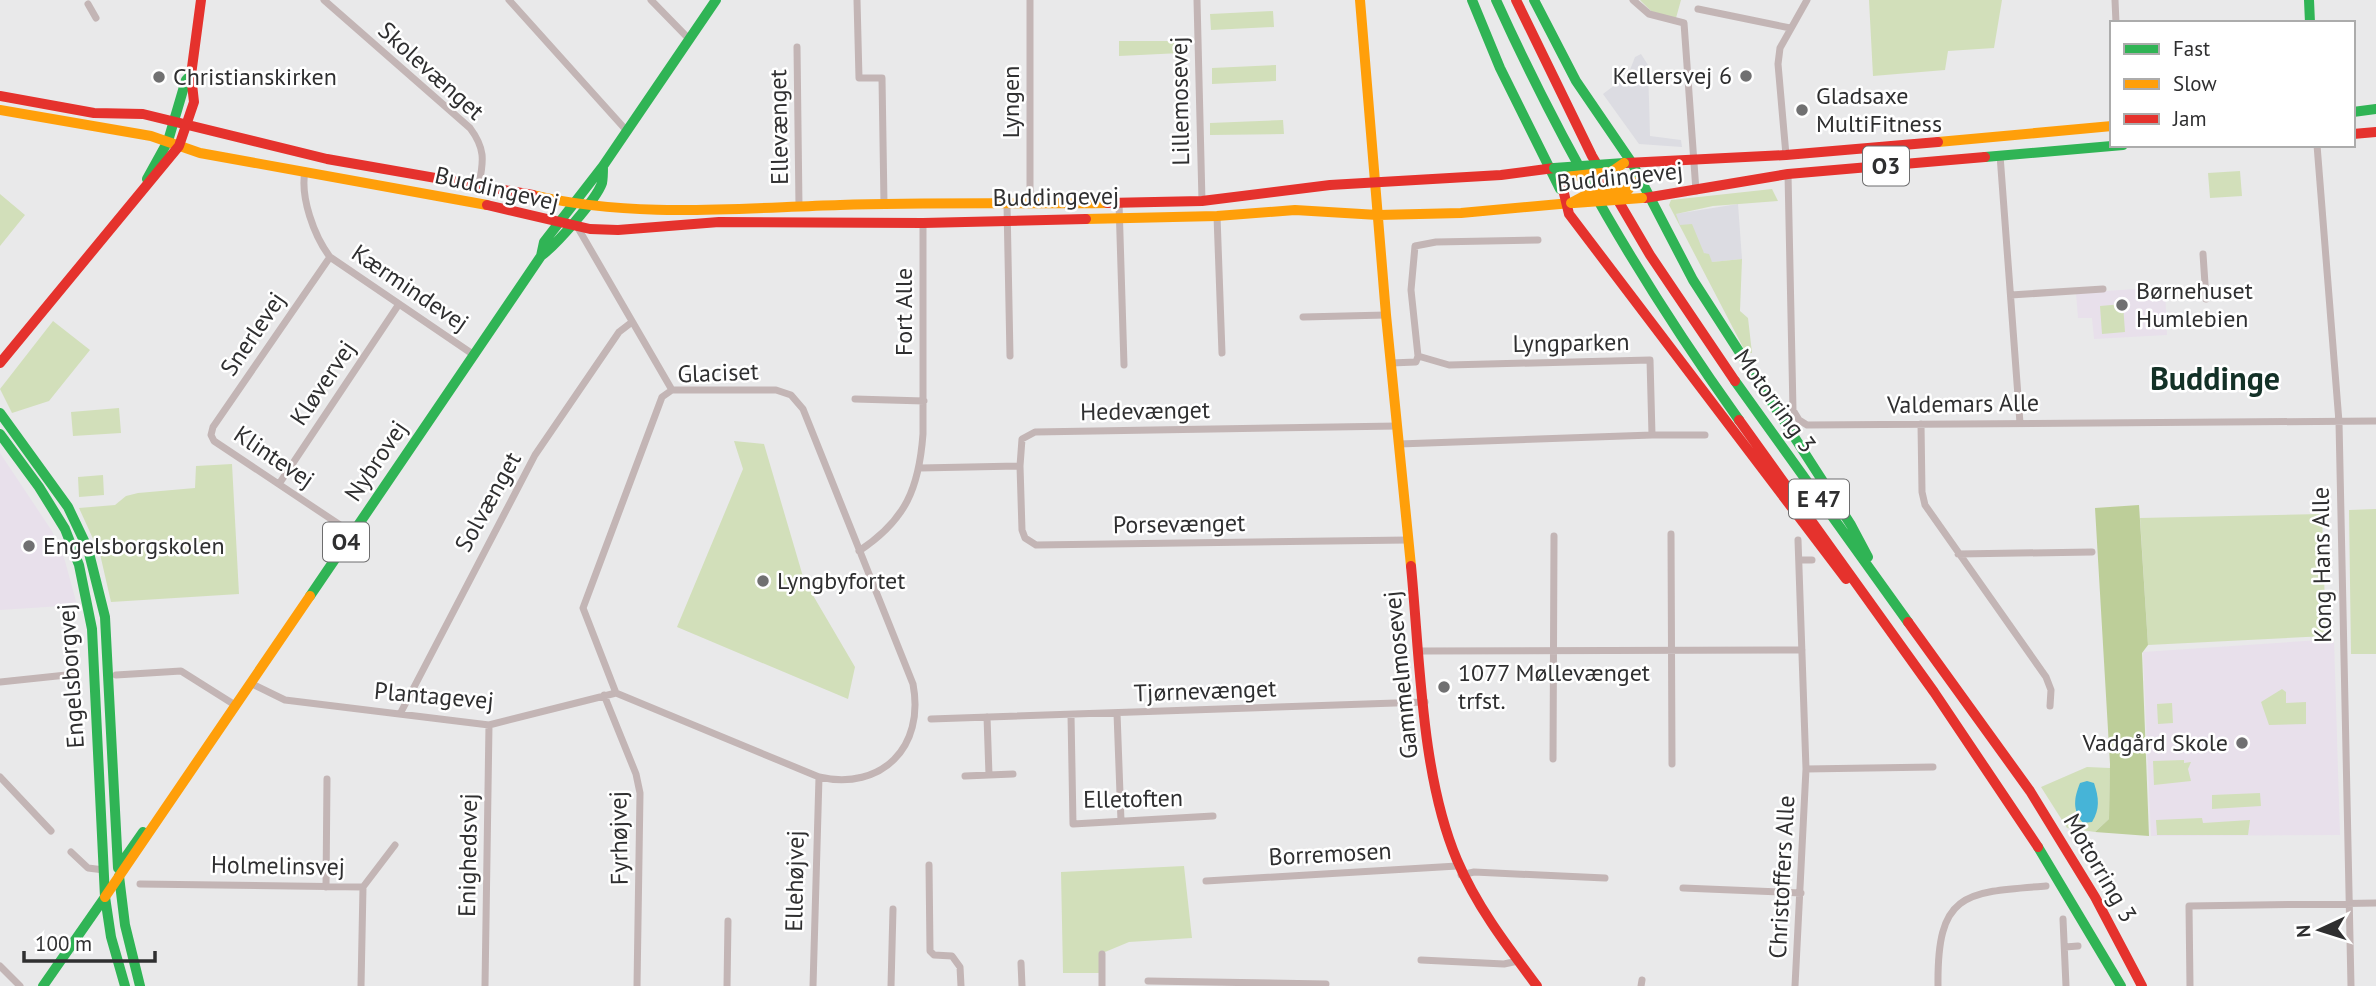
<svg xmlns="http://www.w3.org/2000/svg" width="2376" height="986" viewBox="0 0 2376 986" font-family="'PT Sans',sans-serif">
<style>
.built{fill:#dcdce2}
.education{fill:#e8e0eb}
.green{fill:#d2dfba}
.forest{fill:#bdce99}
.water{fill:#46b4d7}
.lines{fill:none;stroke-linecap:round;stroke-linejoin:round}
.street{stroke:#c3b5b5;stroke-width:7}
.fast{stroke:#30b455;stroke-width:10}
.slow{stroke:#ff9f0a;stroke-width:10}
.jam{stroke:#e5322d;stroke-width:10}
.fast-bridge{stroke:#30b455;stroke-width:10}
.slow-bridge{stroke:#ff9f0a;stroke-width:10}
.poi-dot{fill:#707071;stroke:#fff;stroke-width:2.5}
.labels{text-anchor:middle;stroke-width:5;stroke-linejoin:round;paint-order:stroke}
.shield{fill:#fff;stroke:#6d6d6e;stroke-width:2}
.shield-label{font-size:23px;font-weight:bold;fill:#2f2f30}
.street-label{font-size:24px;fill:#2f2f30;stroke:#fff}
.poi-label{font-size:24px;fill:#2f2f30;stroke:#fff;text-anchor:start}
.district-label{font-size:32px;font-weight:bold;fill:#133127;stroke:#fff}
</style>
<rect width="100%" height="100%" fill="#e9e9ea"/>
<path class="built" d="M1641,54L1648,65L1650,136L1681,140L1682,147L1639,144L1603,94L1628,75L1635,57Z
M1738,204L1742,259L1712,262L1680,225L1675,214Z"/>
<path class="education" d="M2165,287L2167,335L2094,339L2092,318H2078L2076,293Z
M0,453L52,531L65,561L77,605L0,610Z
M2334,639L2340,835L2151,836L2143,652Z"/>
<path class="green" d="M1640,0H1681L1676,18L1653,13Z
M1869,0H2002L1994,48L1948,51L1945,70L1873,76Z
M1273,11L1274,27L1211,30L1210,14Z
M1119,41H1180L1181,53L1119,56Z
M1276,65V81L1212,84V68Z
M1283,120L1284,134L1210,135V123Z
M2240,171L2242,196L2210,198L2208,173Z
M1772,189L1778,201L1713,206L1676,214L1680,225L1692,224L1704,253L1709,254L1712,262L1742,259L1740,311L1748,318L1752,353H1746L1669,205L1671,200Z
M0,194L25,215L0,246Z
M2123,304L2125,332L2102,334L2100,306Z
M53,321L90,350L49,401L12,413L0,389Z
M119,408L121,433L73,436L71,412Z
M734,441L764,444L804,580L855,667L848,699L677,627L743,469Z
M232,464L239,594L111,602L100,554L79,508L115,505L126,496L138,493L195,488L196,466Z
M103,475L104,495L79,497L78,477Z
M2376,509V654H2351L2349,510Z
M2322,514L2326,636L2148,645L2140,518Z
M2282,689L2286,692V703L2306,702V724L2269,725L2261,702Z
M2172,703L2173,723L2158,724L2157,704Z
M2184,760V763L2191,762L2188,769L2191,781L2154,785L2153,761Z
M2087,767L2110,768L2109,819L2095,832L2067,828L2041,787Z
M2260,793L2261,806L2212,809V795Z
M2202,818L2203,823L2250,820L2248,835H2157L2156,820Z
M1184,866L1192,938L1129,942L1105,952V973H1063L1061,872Z"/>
<path class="forest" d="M2139,505L2148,645L2142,653L2149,836L2095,832L2109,819L2110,764L2095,508Z"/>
<path class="water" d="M2087,781L2094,783C2099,798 2100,809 2092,822L2083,823C2072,810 2074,798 2080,783Z"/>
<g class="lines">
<path class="street" d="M324,0L470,128C485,148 484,160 479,184
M509,0L626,130
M651,0L689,39
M857,0L859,78H882L884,204
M1197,0L1202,201
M1633,0L1649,14L1684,23L1696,191
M2115,0L2116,23
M88,4L96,18
M1698,9L1790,28
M797,47L799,207
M2317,145L2339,422L2351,986
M1786,155L1778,64L1780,48L1807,0
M2000,155L2020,423
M305,171C300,197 314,236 330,257L474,355
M1788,174L1793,410L1799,420L1807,425L2376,421
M1119,203L1124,365
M1030,204V0
M1007,205L1010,356
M1217,216L1222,353
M578,228L672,390
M2203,254L2206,299
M330,257L213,427L211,435L214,441L352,533
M2011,295L2103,289
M1303,317L1386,315
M1418,356L1411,290L1415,246L1436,242L1538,240
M1391,363L1416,362L1418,356
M672,390H776L791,395L803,409L913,684C925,747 882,791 819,777L616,693L583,608L662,397Z
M855,399L924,401
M1921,424L1922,492L1925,505L2046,677L2051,690L2050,706
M1652,435H1705
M1399,444L1652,435L1650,360L1449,365L1418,356
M1020,466L1022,530L1025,538L1036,545L1408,540
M920,468L1020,466L1022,439L1035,432L1397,426
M279,484L399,304
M1671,534L1672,764
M859,551C906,520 919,488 923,434V223
M1958,554L2092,552
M1799,560H1812
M1420,651L1802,650
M116,675L181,671L235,705
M0,682L76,674
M250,683L285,700L489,725L616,693
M604,695L636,774L640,793L637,986
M1117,713L1121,821
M400,714L535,455L619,332L632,322
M1071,715L1073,824L1213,816
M987,717L989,775
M931,719L1425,702
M1553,759L1554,536
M1806,769L1933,767
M965,776L1013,774
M0,777L51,831
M71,852L88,868L104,870
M929,865L930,951L934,955L952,956L960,967L961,986
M1461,875L1474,872L1605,878
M1206,881L1457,866
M140,884L363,887L395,845
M326,887L327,779
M1683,888L1801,893
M2063,919L2066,986
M2065,947L2078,946
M1102,954V986
M1421,960L1504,964L1518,961
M1021,963L1022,986
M0,966L20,986
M1148,981L1326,984
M361,986L363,887
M485,986L489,725
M727,986L728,921
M813,986L819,777
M891,986L893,909
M1641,986L1642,980
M1795,986L1806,769L1798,540
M1938,986C1937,893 1963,892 2046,886
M2190,986L2189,906L2376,903"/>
<path class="fast" d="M1472,0L1500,68L1560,189
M1496,0C1565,152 1642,284 1739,420
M1534,0L1576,81L1632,163L1693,280L1851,525L1868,557
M2309,0L2310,23
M2353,112L2376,109
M1985,157L2123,145
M147,179L168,141L186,80L191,75
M541,256L544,242L603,166L716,0
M1735,381L1908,622
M0,413L68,507L88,549L105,617L118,868
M0,434L39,487L65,529L79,565L92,629L105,897L43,986
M310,596L541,256C556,245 596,200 602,183C603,178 603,171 603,166
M2038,847L2121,986
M122,862L143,832
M119,876L125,925L140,986
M105,897L111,937L125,986"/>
<path class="slow" d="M1360,0L1386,315L1411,566
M0,110L151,136L200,153L487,205
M1938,142L2112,126
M533,195C634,219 737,208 840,205C929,202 1018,204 1107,203
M1086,219L1217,216L1295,210L1378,215L1461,213L1571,203
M105,897L310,596"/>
<path class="jam" d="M1516,0L1592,156L1650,255L1735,381
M0,96L94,113L143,114L327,159L533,195
M2353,134L2376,132
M1626,163L1786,155L1938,142
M1561,181L1569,214L1846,579
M1645,198L1788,174L1985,157
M1107,203L1202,201L1330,185L1501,175L1554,168
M487,205L590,229L618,230L719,222L923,223L1086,219
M0,363L179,146L194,102L191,75L201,0
M1739,420L1934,692L2038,847
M1411,566C1420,659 1421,775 1457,860C1477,907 1507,946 1537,986
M1908,622L2030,791L2095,897L2142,986"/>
<path class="fast-bridge" d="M1554,168L1624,163"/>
<path class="slow-bridge" d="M1561,181L1565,177L1611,172L1624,163
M1571,203L1588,194L1628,190L1634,182
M1574,203L1642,198"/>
</g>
<g class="poi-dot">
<circle cx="1746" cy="76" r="7"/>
<circle cx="159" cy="77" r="7"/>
<circle cx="1802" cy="110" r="7"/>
<circle cx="2122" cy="305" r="7"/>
<circle cx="29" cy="546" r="7"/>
<circle cx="763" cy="581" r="7"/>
<circle cx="1444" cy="687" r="7"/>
<circle cx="2242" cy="743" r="7"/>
</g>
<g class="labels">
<g class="shield">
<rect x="1863" y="146.5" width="46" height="39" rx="5"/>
<rect x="1789" y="479.5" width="60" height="39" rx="5"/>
<rect x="323" y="522.5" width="46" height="39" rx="5"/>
</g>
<g class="shield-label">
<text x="1886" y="174">O3</text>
<text x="1819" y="507">E 47</text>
<text x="346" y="550">O4</text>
</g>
<g class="street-label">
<text transform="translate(431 71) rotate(42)" y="8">Skolevænget</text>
<text transform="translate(1180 101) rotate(-91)" y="8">Lillemosevej</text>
<text transform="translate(1011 102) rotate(-90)" y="8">Lyngen</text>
<text transform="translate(779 127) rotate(-91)" y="8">Ellevænget</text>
<text transform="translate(1620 177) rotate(-6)" y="8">Buddingevej</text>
<text transform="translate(497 189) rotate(13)" y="8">Buddingevej</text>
<text transform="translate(1056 197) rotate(-1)" y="8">Buddingevej</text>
<text transform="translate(410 288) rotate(34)" y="8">Kærmindevej</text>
<text transform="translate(904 312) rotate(-90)" y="8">Fort Alle</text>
<text transform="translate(253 334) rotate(-56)" y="8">Snerlevej</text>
<text transform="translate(1571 343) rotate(-1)" y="8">Lyngparken</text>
<text transform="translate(718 373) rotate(-2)" y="8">Glaciset</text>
<text transform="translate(323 383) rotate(-56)" y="8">Kløvervej</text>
<text transform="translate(1775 401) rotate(54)" y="8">Motorring 3</text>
<text transform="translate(1963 404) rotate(-1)" y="8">Valdemars Alle</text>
<text transform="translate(1145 411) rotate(-1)" y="8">Hedevænget</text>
<text transform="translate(274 457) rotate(34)" y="8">Klintevej</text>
<text transform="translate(376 461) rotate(-56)" y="8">Nybrovej</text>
<text transform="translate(488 502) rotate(-61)" y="8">Solvænget</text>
<text transform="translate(1179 524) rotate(-1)" y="8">Porsevænget</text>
<text transform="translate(2322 565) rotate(-91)" y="8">Kong Hans Alle</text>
<text transform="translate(1401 675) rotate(-96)" y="8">Gammelmosevej</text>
<text transform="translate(71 676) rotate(-94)" y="8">Engelsborgvej</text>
<text transform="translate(1205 691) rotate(-2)" y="8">Tjørnevænget</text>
<text transform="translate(434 696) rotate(5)" y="8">Plantagevej</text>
<text transform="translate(1133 799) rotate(-1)" y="8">Elletoften</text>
<text transform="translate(619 838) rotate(-91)" y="8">Fyrhøjvej</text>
<text transform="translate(1330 854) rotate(-3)" y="8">Borremosen</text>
<text transform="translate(468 855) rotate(-89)" y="8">Enighedsvej</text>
<text transform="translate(278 866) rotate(1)" y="8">Holmelinsvej</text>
<text transform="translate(2100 868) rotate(60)" y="8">Motorring 3</text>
<text transform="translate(1782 877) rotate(-87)" y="8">Christoffers Alle</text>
<text transform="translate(795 881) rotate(-89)" y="8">Ellehøjvej</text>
</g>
<g class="poi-label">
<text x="1732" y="84" text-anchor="end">Kellersvej 6</text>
<text x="173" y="85">Christianskirken</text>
<text x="1816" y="104">Gladsaxe<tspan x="1816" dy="28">MultiFitness</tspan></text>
<text x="2136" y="299">Børnehuset<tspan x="2136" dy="28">Humlebien</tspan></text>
<text x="43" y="554">Engelsborgskolen</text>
<text x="777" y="589">Lyngbyfortet</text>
<text x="1458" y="681">1077 Møllevænget<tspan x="1458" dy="28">trfst.</tspan></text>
<text x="2228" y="751" text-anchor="end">Vadgård Skole</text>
</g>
<g class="district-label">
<text x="2215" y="390">Buddinge</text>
</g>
</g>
<rect x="2110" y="21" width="245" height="126" fill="#ffffff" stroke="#acacac" stroke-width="2"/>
<rect x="2124" y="44" width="35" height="10" fill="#30b455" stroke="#acacac" stroke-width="2"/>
<text x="2173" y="56" font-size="21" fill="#2f2f30">Fast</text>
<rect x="2124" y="79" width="35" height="10" fill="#ff9f0a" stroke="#acacac" stroke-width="2"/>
<text x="2173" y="91" font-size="21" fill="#2f2f30">Slow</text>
<rect x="2124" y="114" width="35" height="10" fill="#e5322d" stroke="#acacac" stroke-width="2"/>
<text x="2173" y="126" font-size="21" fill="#2f2f30">Jam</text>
<g transform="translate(2320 930) rotate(266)" stroke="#ffffff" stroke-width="5" paint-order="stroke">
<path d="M0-5L12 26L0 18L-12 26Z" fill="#2f2f30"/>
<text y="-10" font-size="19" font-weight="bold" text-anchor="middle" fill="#2f2f30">N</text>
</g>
<path d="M24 951v10h131v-10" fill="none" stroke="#2f2f30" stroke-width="3.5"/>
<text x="35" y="951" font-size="21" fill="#2f2f30" stroke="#ffffff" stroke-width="5" paint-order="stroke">100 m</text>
</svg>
